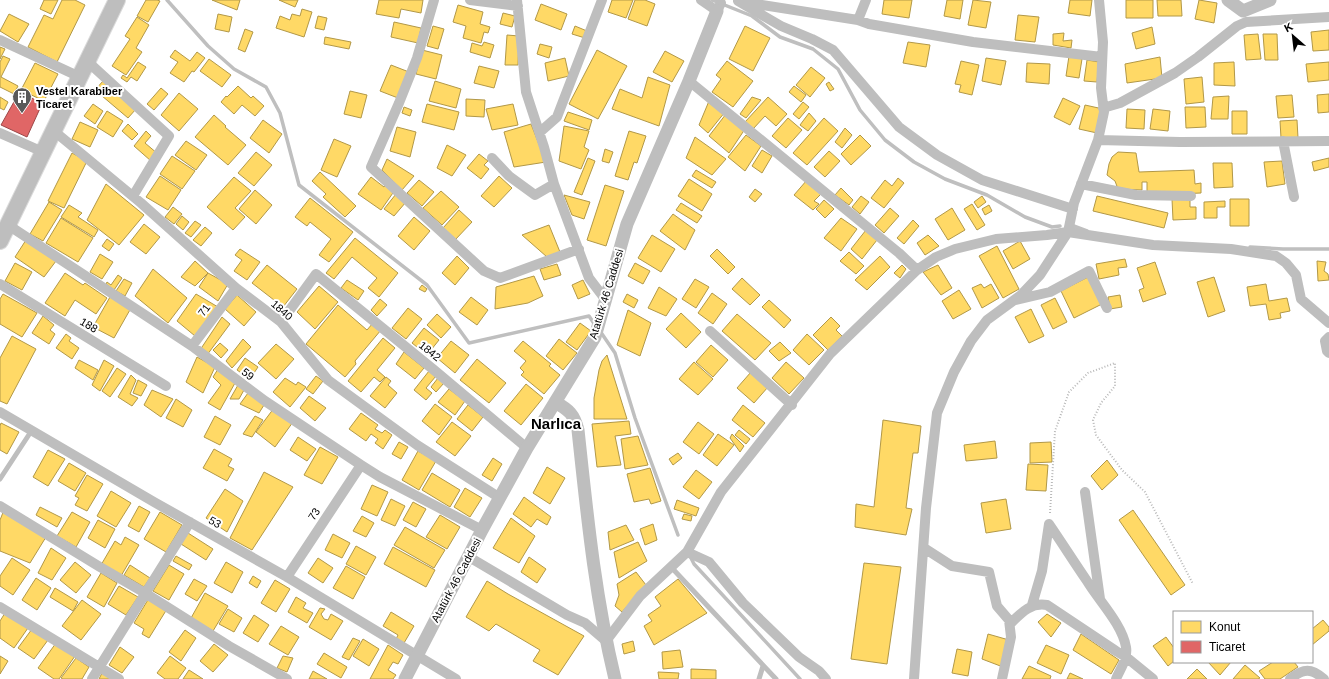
<svg xmlns="http://www.w3.org/2000/svg" width="1329" height="679" viewBox="0 0 1329 679" font-family="Helvetica,sans-serif">
<style>
.homes{fill:#ffd966;stroke:#b29847}
.shops{fill:#e06666;stroke:#9d4747}
.lines{fill:none;stroke-linecap:round;stroke-linejoin:round}
.stream{stroke:#bfbfbf;stroke-width:3.5}
.primary-casing{stroke:#dbdbdb;stroke-width:18}
.path{stroke:#b9b9b9;stroke-width:2;stroke-dasharray:1 2;stroke-linecap:butt}
.service{stroke:#bebebe;stroke-width:5}
.minor{stroke:#bebebe;stroke-width:10}
.tertiary{stroke:#bebebe;stroke-width:13}
.primary{stroke:#bebebe;stroke-width:16}
.labels{text-anchor:middle;stroke-width:4;stroke-linejoin:round;paint-order:stroke}
.poi-label{font-size:11px;font-weight:bold;fill:#000;stroke:#fff;text-anchor:start}
.street-label{font-size:11px;fill:#000;stroke:#fff}
.district-label{font-size:15px;font-weight:bold;fill:#000;stroke:#fff}
</style>
<rect width="100%" height="100%" fill="#fff"/>
<path class="homes" d="M44,0H58L51,14L40,9Z
M62,0H75L85,5L57,62L28,47L44,15L53,19Z
M146,0H157L160,1L148,22L137,16Z
M212,0H240L237,10Z
M279,0H298L295,7Z
M379,0H423L421,13L401,9L399,18L376,14Z
M612,0H633L626,18L608,12Z
M635,0H645L655,4L647,26L628,19Z
M884,0H912L909,18L882,14Z
M947,0H963L960,19L944,16Z
M973,0L991,2L986,28L968,25Z
M1070,0H1092L1090,16L1068,13Z
M1126,0H1153V18H1126Z
M1157,0H1181L1182,16H1158Z
M1199,0L1217,3L1214,23L1195,19Z
M541,4L567,14L561,30L535,20Z
M458,5L483,12L480,24L490,27L488,33L484,32L481,43L463,38L466,26L453,22Z
M302,9L312,12L304,37L276,28L280,16L290,20L292,14L300,16Z
M503,13L515,16L512,27L500,24Z
M9,14L29,24L18,42L0,31Z
M218,14L232,17L229,32L215,29Z
M1018,15L1039,17L1035,42L1015,40Z
M318,16L327,18L324,30L315,28Z
M137,17L149,25L136,48L142,52L126,75L112,66L130,39L125,36Z
M394,22L421,28L418,43L391,37Z
M433,26L444,29L438,49L427,46Z
M575,26L587,31L585,38L572,34Z
M745,26L770,38L753,71L729,59Z
M1152,27L1155,44L1136,49L1132,33Z
M245,29L253,32L245,52L238,49Z
M1329,30V50L1313,51L1311,32Z
M1064,33L1063,41L1072,40L1071,48L1053,45V34Z
M1258,34L1261,59L1246,60L1244,35Z
M1263,34H1277L1278,60H1265Z
M507,35L519,36L518,65H505Z
M325,37L351,42L349,49L324,44Z
M484,42L494,45L490,58L470,52L472,43L482,46Z
M908,42L930,45L926,67L903,63Z
M540,44L552,47L549,58L537,54Z
M0,47L5,49L0,59Z
M175,50L190,61L197,52L205,58L194,72L192,71L184,82L170,73L178,62L170,57Z
M422,50L442,55L436,79L416,74Z
M597,50L627,66L598,119L569,104Z
M665,51L684,61L672,82L653,72Z
M3,56L10,59L1,77L18,86L14,94L0,87V62Z
M1069,56L1082,59L1079,78L1066,76Z
M1160,57L1162,78L1127,83L1125,64Z
M565,58L569,76L548,81L545,63Z
M986,58L1006,61L1001,85L982,81Z
M209,59L231,75L222,87L200,71Z
M1087,60L1099,62L1097,82L1084,81Z
M727,61L753,81L733,107L712,92L721,79L716,75Z
M961,61L979,65L972,95L959,92L961,85L955,84Z
M138,62L146,67L137,81L131,77L127,82L121,78L123,75L127,78Z
M1234,62L1235,86L1214,85V63Z
M1329,62V80L1308,82L1306,64Z
M35,63L58,74L44,101L21,90Z
M1027,63L1050,64L1049,84L1026,82Z
M391,65L409,72L398,98L380,91Z
M479,66L499,71L494,88L474,83Z
M811,67L825,78L810,97L796,85Z
M648,77L670,85L659,126L612,109L620,89L642,98Z
M1202,77L1204,102L1186,104L1184,79Z
M103,81L136,109L128,118L95,90Z
M435,81L461,89L456,108L429,101Z
M829,82L834,89L830,91L826,84Z
M238,86L251,98L253,96L264,106L255,116L242,105L234,114L221,102L226,96L227,97Z
M794,86L806,95L801,102L789,92Z
M161,88L168,94L154,110L147,104Z
M350,91L367,95L361,118L344,114Z
M179,93L198,109L179,131L161,115Z
M1329,94V112L1318,113L1317,95Z
M1292,95L1294,117L1278,118L1276,96Z
M1229,96L1228,119H1211L1213,97Z
M0,97L8,102L4,110L0,108Z
M752,97L761,100L746,118L740,114Z
M768,97L787,114L776,126L765,116L753,129L745,122Z
M1063,98L1080,106L1070,125L1054,117Z
M466,99L485,100L484,117L466,116Z
M709,101L725,112L708,133L699,125Z
M803,102L809,107L799,119L793,114Z
M93,104L103,111L95,124L84,116Z
M427,104L459,112L454,130L422,122Z
M513,104L518,125L492,130L486,109Z
M1085,105L1103,109L1097,133L1079,129Z
M404,107L412,110L410,116L402,113Z
M1185,107H1205L1206,127L1186,128Z
M1127,109L1145,110L1144,129L1126,128Z
M1153,109L1170,111L1168,131L1150,129Z
M107,111L123,121L113,137L97,127Z
M1232,111H1247V134H1232Z
M568,112L592,120L589,130L564,121Z
M809,113L816,121L808,131L800,125Z
M726,114L745,129L729,153L709,136Z
M214,115L226,126L225,127L246,145L228,165L195,137Z
M788,118L802,130L786,148L772,136Z
M824,118L838,131L807,165L793,153Z
M263,120L282,134L269,153L250,138Z
M1297,120L1298,138H1281L1280,121Z
M80,122L98,130L90,147L72,139Z
M128,124L138,134L132,140L122,131Z
M531,124L546,162L514,167L504,132Z
M564,126L589,131L584,147L589,150L581,169L559,161Z
M397,127L416,132L410,157L390,151Z
M845,128L852,135L842,148L835,142Z
M146,131L151,136L145,143L158,154L151,161L134,146Z
M629,131L646,136L637,163L634,162L628,180L615,176Z
M746,135L761,146L745,171L728,157Z
M860,135L871,146L851,165L841,154Z
M695,137L726,159L712,175L686,158Z
M334,139L351,146L337,177L321,170Z
M186,141L207,155L196,170L175,155Z
M447,145L466,155L452,176L437,168Z
M605,149L613,152L609,163L602,161Z
M762,150L772,156L762,173L752,166Z
M829,151L840,161L825,177L814,167Z
M256,152L272,165L254,186L238,173Z
M1118,152L1136,153L1139,172L1194,170L1195,184L1201,183V193L1155,195L1147,191V182H1142V190L1118,189L1115,181L1107,175L1109,164L1112,157Z
M72,153L87,161L64,208L48,201Z
M479,154L488,161L484,165L489,169L481,179L467,168Z
M172,156L195,171L182,189L160,174Z
M588,158L595,161L582,195L574,192Z
M1329,158V167L1314,171L1312,162Z
M387,159L414,176L402,190L382,170Z
M1282,161L1285,184L1267,187L1264,162Z
M1213,163H1232L1233,187L1214,188Z
M696,170L716,182L712,188L692,176Z
M320,172L356,206L345,217L323,197L326,194L312,181Z
M160,176L181,190L168,210L146,197Z
M499,176L512,188L494,207L481,196Z
M234,177L251,191L235,208L245,217L233,230L207,207Z
M371,177L384,187L386,184L395,190L381,210L358,194Z
M898,178L904,183L884,208L871,198L885,180L892,186Z
M689,179L712,194L702,211L678,196Z
M419,180L434,192L422,206L407,193Z
M807,180L823,192L814,201L819,204L813,210L794,195Z
M106,184L144,215L119,245L87,220Z
M605,185L624,191L606,246L587,240Z
M841,188L853,200L849,205L835,195Z
M755,189L762,194L755,202L749,197Z
M255,190L272,205L256,224L239,209Z
M441,191L459,207L442,225L423,208Z
M396,194L406,202L394,216L384,209Z
M564,195L590,202L584,219L572,215Z
M861,196L869,202L860,214L852,207Z
M982,196L986,202L978,208L974,202Z
M1097,196L1168,213L1164,228L1093,211Z
M310,198L353,232L329,262L319,255L331,239L310,222L307,226L295,217Z
M1190,198V207H1196V219L1173,220L1172,199Z
M1230,199H1249V226H1230Z
M824,200L834,209L825,218L816,209Z
M1225,201V207H1217V218H1204V202Z
M49,202L62,210L43,241L30,234Z
M681,203L702,216L697,223L676,210Z
M972,204L985,225L977,230L964,209Z
M69,205L82,213L78,217L98,230L94,237L61,217Z
M989,205L992,211L985,215L982,209Z
M173,207L182,214L174,224L165,217Z
M890,208L899,216L884,233L875,225Z
M952,208L965,230L948,240L935,219Z
M459,210L472,222L455,240L443,228Z
M673,214L695,230L685,250L660,231Z
M182,216L189,222L183,230L176,224Z
M414,217L430,231L414,250L398,236Z
M61,218L93,238L78,262L46,243Z
M841,218L857,229L841,251L824,238Z
M913,220L919,226L904,244L897,238Z
M195,221L201,225L191,237L185,233Z
M144,224L160,237L146,254L130,242Z
M549,225L560,252L547,257L522,235Z
M205,227L212,233L201,246L193,240Z
M866,230L877,240L862,259L851,249Z
M652,235L675,249L661,272L638,258Z
M928,235L939,246L925,255L917,243Z
M355,238L398,273L379,297L368,288L377,278L352,257L334,279L326,273Z
M107,239L114,244L109,251L102,246Z
M26,240L56,261L44,277L15,257Z
M1020,241L1030,259L1013,269L1003,251Z
M997,246L1019,289L1003,298L979,256Z
M240,249L260,262L247,280L234,271L242,260L235,255Z
M717,249L735,267L728,274L710,256Z
M849,252L864,266L856,274L840,261Z
M100,254L113,262L102,279L90,272Z
M457,256L469,268L455,285L442,273Z
M880,256L890,267L867,290L855,280Z
M1125,259L1127,267L1118,268L1119,275L1099,279L1096,264Z
M195,261L208,273L195,286L181,277Z
M1317,261L1326,262L1324,271L1328,274L1329,280L1318,281Z
M1155,262L1166,294L1143,302L1139,290L1144,288L1137,268Z
M15,263L32,272L22,290L5,281Z
M635,263L650,271L643,284L628,276Z
M557,264L561,275L544,280L540,269Z
M267,265L297,289L283,307L252,283Z
M902,265L906,269L900,278L894,273Z
M938,265L952,288L941,295L923,272Z
M153,269L187,298L168,323L135,296Z
M65,273L83,285L85,283L107,298L96,314L75,300L65,316L45,303Z
M208,273L228,284L218,301L199,287Z
M118,275L122,278L114,290L106,284L107,282L111,285Z
M534,276L543,296L528,303L495,309L496,287Z
M1088,277L1102,304L1074,318L1061,291Z
M1214,277L1225,311L1208,317L1197,282Z
M742,278L760,295L750,305L732,289Z
M124,279L132,283L125,296L116,291Z
M695,279L709,287L696,308L682,299Z
M347,280L364,291L358,300L341,288Z
M583,280L590,294L578,299L572,285Z
M981,284L984,288L991,284L999,298L982,308L972,288Z
M1266,284L1269,301L1287,298L1290,311L1280,313L1281,318L1269,320L1266,304L1250,306L1247,287Z
M422,285L427,289L425,292L419,289Z
M319,286L338,302L315,329L297,312Z
M659,287L677,299L666,316L648,308Z
M959,290L971,309L953,319L942,301Z
M712,293L727,304L713,324L698,313Z
M3,294L37,313L22,337L0,324V299Z
M196,294L218,307L195,336L177,321Z
M627,294L638,300L634,308L623,302Z
M237,295L256,312L244,326L225,309Z
M1120,295L1122,307L1110,309L1108,297Z
M110,297L131,308L114,338L93,327Z
M471,297L488,310L477,325L459,312Z
M1055,298L1067,322L1053,329L1041,305Z
M380,299L387,305L377,316L371,310Z
M769,300L791,320L784,328L762,307Z
M338,305L367,330L373,323L381,330L355,361L356,364L345,377L306,344Z
M408,308L422,319L406,339L392,328Z
M1031,309L1044,336L1029,343L1015,317Z
M628,310L651,323L640,356L617,345Z
M681,313L701,332L686,348L666,329Z
M437,314L451,327L441,338L427,325Z
M737,314L771,343L755,360L722,331Z
M43,316L54,325L50,330L55,334L49,344L32,333Z
M222,317L230,324L207,355L200,350Z
M831,317L840,326L836,330L842,336L828,350L813,335Z
M580,323L591,331L577,350L566,342Z
M424,328L439,340L427,355L412,343Z
M66,334L71,338L69,341L79,348L72,359L56,348Z
M807,334L824,350L809,365L793,350Z
M12,336L36,349L7,404L0,401V358Z
M383,338L395,348L377,370L385,377L380,382L374,377L361,392L348,381Z
M243,339L251,347L232,368L226,361Z
M559,339L577,353L563,370L546,356Z
M451,341L469,355L455,373L437,358Z
M523,341L551,364L549,366L560,375L544,394L521,375L524,372L520,368L526,361L514,351Z
M780,342L791,353L779,361L769,351Z
M220,343L228,350L221,358L213,350Z
M276,344L294,359L276,379L258,363Z
M711,345L728,360L713,377L696,362Z
M404,352L424,368L415,379L396,364Z
M607,355L627,419H594V398L599,370L602,361Z
M197,357L215,367L203,393L186,382Z
M245,358L258,367L250,379L237,370Z
M477,359L506,383L489,403L460,380Z
M79,360L98,370L93,380L75,368Z
M104,360L114,366L100,391L92,385Z
M694,362L713,379L698,395L679,379Z
M786,362L804,378L789,394L772,378Z
M117,368L126,374L110,397L102,391Z
M218,369L235,383L220,410L208,403L221,385L213,377Z
M429,371L436,376L426,388L432,393L426,400L414,390Z
M751,372L768,387L754,403L737,388Z
M131,375L136,380L130,394L138,398L132,406L118,397Z
M316,376L323,381L313,394L306,389Z
M386,377L391,381L388,385L397,393L385,408L370,396Z
M285,378L296,385L298,382L306,387L290,407L273,392Z
M438,378L444,383L436,392L431,387Z
M138,380L147,385L141,396L133,393Z
M526,384L543,398L521,425L504,411Z
M238,385L244,390L239,399H230Z
M449,389L465,401L455,415L438,402Z
M152,390L173,399L161,417L144,405Z
M248,393L264,405L259,413L240,404Z
M309,396L326,408L315,421L300,408Z
M176,399L192,410L183,427L166,418Z
M435,404L452,417L439,435L422,421Z
M468,405L483,417L472,431L457,419Z
M743,405L765,423L753,437L732,420Z
M274,408L293,422L275,447L256,432Z
M361,413L378,425L375,429L382,433L385,430L392,435L383,449L375,443L378,439L371,434L366,441L349,429Z
M215,416L231,425L220,445L204,437Z
M255,416L263,420L252,437L243,434Z
M883,420L921,426L918,453H913L906,508L912,509L906,535L855,527L856,504L874,507Z
M629,421L631,434L615,436L621,465L597,467L592,424Z
M452,422L471,436L455,456L436,442Z
M698,422L714,434L699,454L683,442Z
M1,423L19,432L7,454L0,450V426Z
M739,430L750,439L746,444L735,435Z
M718,434L734,445L717,466L703,455Z
M732,434L744,446L740,452L730,438Z
M638,436L648,465L625,469L621,439Z
M298,437L316,449L307,461L290,450Z
M995,441L997,458L966,461L964,445Z
M399,442L408,447L401,459L392,454Z
M1051,442L1052,462L1030,463V443Z
M320,447L338,457L322,484L304,475Z
M214,449L232,459L228,466L234,469L227,481L203,468Z
M48,450L65,459L48,486L33,477Z
M418,451L436,461L419,490L402,480Z
M678,453L682,458L673,465L669,459Z
M493,458L502,464L492,481L482,475Z
M1107,460L1118,475L1102,490L1091,476Z
M69,463L86,473L75,491L58,481Z
M1028,464L1048,465L1046,491L1026,490Z
M547,467L565,478L550,504L533,493Z
M650,468L661,501L651,504L649,499L634,502L627,474Z
M696,470L712,482L699,499L683,487Z
M264,472L293,487L252,550L230,538Z
M432,473L460,490L450,507L422,490Z
M87,475L103,484L87,511L75,505L79,498L75,496Z
M372,485L388,492L377,516L361,509Z
M465,488L482,498L470,517L454,507Z
M225,489L243,501L227,532L206,518Z
M111,491L131,503L116,527L97,516Z
M524,497L551,517L547,525L537,519L531,527L513,514Z
M391,499L405,506L395,526L381,520Z
M1006,499L1011,529L986,533L981,503Z
M677,500L699,508L696,516L674,509Z
M413,502L426,509L416,527L403,520Z
M139,506L150,512L139,532L128,526Z
M40,507L62,518L57,527L36,515Z
M4,510L46,537L30,563L0,551V520Z
M1133,510L1185,585L1171,595L1119,520Z
M72,512L90,522L76,547L57,536Z
M160,512L182,525L166,552L144,539Z
M684,514L692,516L691,521L682,519Z
M440,515L460,527L447,549L426,537Z
M362,516L374,523L366,537L353,531Z
M511,518L535,536L519,563L493,548Z
M98,520L115,529L105,548L88,538Z
M653,524L657,540L645,545L640,529Z
M626,525L634,540L610,550L608,532Z
M405,527L445,550L434,568L394,545Z
M188,533L213,549L206,560L181,544Z
M333,534L350,543L342,558L325,550Z
M125,537L139,545L121,576L101,565L115,541L121,545Z
M638,542L647,561L619,578L614,552Z
M356,546L376,557L366,575L346,564Z
M393,547L435,570L426,587L384,564Z
M51,548L66,558L52,580L38,573Z
M176,556L192,565L189,570L173,561Z
M529,557L546,569L537,583L521,572Z
M12,558L30,570L13,595L0,586V576Z
M318,558L333,568L323,583L308,573Z
M75,562L91,575L76,593L60,580Z
M226,562L243,572L232,593L214,583Z
M864,563L901,567L887,664L851,659Z
M130,565L150,578L144,587L124,575Z
M169,565L184,574L169,600L153,591Z
M346,566L365,577L353,599L333,588Z
M636,572L646,585L622,612L615,606L619,595L617,584Z
M101,573L117,583L104,607L87,597Z
M253,576L261,581L257,588L249,583Z
M36,578L51,588L37,610L22,600Z
M194,579L207,586L197,601L185,594Z
M678,579L707,613L654,645L644,626L652,621L648,615L661,606L655,597Z
M275,580L290,589L276,612L261,603Z
M487,581L508,594L584,636L558,675L533,661L540,650L496,624L489,631L466,617Z
M119,586L138,597L126,615L108,604Z
M55,588L78,602L73,611L50,597Z
M205,593L228,606L213,631L191,618Z
M296,597L306,603L303,608L313,613L307,623L288,612Z
M149,598L167,609L149,638L142,634L144,629L134,623Z
M82,600L101,614L81,640L62,626Z
M320,608L325,609L321,614L324,619L328,620L331,614L343,621L331,640L309,627Z
M228,609L242,618L234,632L219,624Z
M391,612L414,626L404,643L396,639L398,635L383,626Z
M5,613L28,628L14,648L0,638V621Z
M1047,614L1061,623L1051,637L1038,622Z
M254,615L269,625L258,642L243,633Z
M1323,620L1329,627V631L1312,645V629Z
M281,626L299,637L288,655L269,644Z
M32,629L48,640L34,659L18,648Z
M185,630L196,638L181,661L169,652Z
M988,634L1009,640L1003,667L982,659Z
M1081,634L1119,660L1111,674L1073,650Z
M1166,637L1174,648V661L1168,666L1153,646Z
M353,638L360,641L349,660L342,657Z
M363,639L379,649L369,666L353,656Z
M633,641L635,651L624,654L622,644Z
M56,643L75,656L59,679H54L38,668Z
M214,644L228,655L213,672L200,661Z
M388,645L403,655L398,664L393,662L388,670L396,675L393,679H370Z
M1046,645L1069,655L1061,674L1037,663Z
M120,647L134,657L122,673L109,665Z
M957,649L972,652L968,676L952,673Z
M680,650L683,667L663,669L662,652Z
M324,653L347,667L341,678L317,664Z
M0,656L8,661L0,674Z
M170,656L186,668L178,679H165L157,673Z
M283,656L293,658L287,672L277,668Z
M76,658L89,667L82,679H63L61,678Z
M1208,662H1231L1220,675Z
M1273,662H1294L1298,667L1280,679H1265L1259,671Z
M1245,665L1260,678L1258,679H1233Z
M1029,666L1051,676L1050,679H1022Z
M691,669L716,670V679H691Z
M1197,669L1207,679H1187Z
M189,670L203,679H183Z
M313,671L327,679H309Z
M658,672L679,673L678,679H659Z
M102,673L116,679H99Z
M1070,673L1083,679H1067Z"/>
<path class="shops" d="M20,91L42,104L27,137L1,125Z"/>
<g class="lines">
<path class="stream" d="M167,0L208,46L234,69L266,87L280,113L299,185L427,285L469,343L589,316L595,325
M712,0L752,16L780,37L813,49L838,69L860,110L885,140L914,162L945,179L987,195L1025,217L1052,227L1060,226
M1071,225L1087,231
M1250,247L1283,249H1329
M600,331L615,353L635,418L678,535
M690,556L694,564L800,679"/>
<g class="primary-casing">
<path id="primary" d="M0,241L117,0"/>
</g>
<path class="path" d="M1050,513L1055,431L1069,392L1088,373L1115,363V386L1101,403L1093,420L1096,435L1122,470L1145,492L1193,584"/>
<path class="service" d="M0,479L32,430
M671,567L776,679
M759,679L763,666"/>
<path class="minor" d="M434,0L417,58L399,103L371,167L484,271L500,278L579,249
M470,0L518,6
M517,0L526,92L544,147L554,184L589,278L605,299
M701,0L717,11L721,3
M738,1L781,26L812,39L833,50L899,127L937,155L982,180L1073,209
M743,2L858,20L869,24L973,42L1102,57
M858,20L866,0
M0,40L80,77
M87,61L169,136L133,196
M1103,108L1120,103L1175,73L1198,57L1237,26L1246,22L1329,17
M54,131L141,203L236,288L281,322L328,380L417,445L500,498
M540,132L557,117L602,0
M0,133L43,152
M1098,140L1180,142L1329,141
M1283,141L1294,197
M492,158L509,176L535,195L554,184
M1081,184L1136,195L1191,196
M8,225L192,346L265,401L361,465L380,477L482,530
M917,270L936,257L955,249L996,239L1047,235L1068,232L1153,245L1231,249L1276,256L1286,263L1296,275L1301,299L1329,323
M0,284L166,386
M1016,300L1050,292L1089,271L1107,308
M281,322L316,274L434,370L527,448
M710,331L792,405
M1329,337L1325,341L1327,351L1329,353
M192,346L236,288
M0,412L154,502L287,577L456,679
M1085,492L1100,599
M0,506L100,567L145,593L229,646L287,679
M1049,524C1062,543 1074,562 1087,581C1099,601 1122,624 1126,647C1128,659 1120,669 1116,679
M924,548L952,566L989,572L997,606L1009,620L1011,637L1002,679
M687,552L709,562L743,603L799,657L819,671L826,679
M469,557L567,615L585,623L606,641L640,596L687,552L721,492L830,354L917,270L899,253L689,81
M287,577L361,465
M1032,605L1042,571L1049,524
M0,607L119,679
M1010,624C1021,613 1031,602 1047,605L1116,651L1126,657L1153,679
M92,679L190,522
M914,679L926,508L937,413L954,372L971,341L987,320L1021,295L1040,275L1068,232L1074,203L1098,140L1104,112L1101,88L1103,42L1099,0
M1290,679C1304,668 1311,668 1324,679"/>
<path class="tertiary" d="M1228,0L1243,11L1270,0
M555,402C569,410 574,414 578,430C587,514 595,597 615,679
M405,679L482,530L527,448L595,337L627,224L689,81L717,11"/>
<use href="#primary" class="primary"/>
</g>
<defs>
<g id="building-pin" transform="scale(1)"><path d="M0 17L-7.5 6A9.5 9.5 0 1 1 7.5 6Z" fill="#595959" stroke="#fff"/><path d="M-4-6H4V6H1V3H-1V6H-4ZM-2.5-4.3h1.7v1.8h-1.7ZM.8-4.3h1.7v1.8H.8ZM-2.5-1h1.7V.8h-1.7ZM.8-1h1.7V.8H.8Z" fill="#fff"/></g>
</defs>
<g fill-rule="evenodd">
<use href="#building-pin" x="22" y="97"/>
</g>
<g class="labels">
<g class="poi-label">
<text x="36" y="95">Vestel Karabiber<tspan x="36" dy="13">Ticaret</tspan></text>
</g>
<g class="street-label">
<text transform="translate(606 294) rotate(-73)" y="4">Atatürk 46 Caddesi</text>
<text transform="translate(204 310) rotate(-53)" y="4">71</text>
<text transform="translate(282 310) rotate(41)" y="4">1840</text>
<text transform="translate(89 325) rotate(31)" y="4">188</text>
<text transform="translate(430 351) rotate(39)" y="4">1842</text>
<text transform="translate(248 374) rotate(37)" y="4">59</text>
<text transform="translate(314 514) rotate(-57)" y="4">73</text>
<text transform="translate(215 522) rotate(30)" y="4">53</text>
<text transform="translate(456 580) rotate(-62)" y="4">Atatürk 46 Caddesi</text>
</g>
<g class="district-label">
<text x="556" y="429">Narlıca</text>
</g>
</g>
<rect x="1173" y="611" width="140" height="52" fill="#ffffff" stroke="#999999"/>
<rect x="1181" y="621" width="20" height="12" fill="#ffd966" stroke="#999999"/>
<text x="1209" y="631" font-size="12" fill="#000000">Konut</text>
<rect x="1181" y="641" width="20" height="12" fill="#e06666" stroke="#999999"/>
<text x="1209" y="651" font-size="12" fill="#000000">Ticaret</text>
<g transform="translate(1293 36) rotate(332)" stroke="#ffffff" stroke-width="3" paint-order="stroke">
<path d="M0-3L7 15L0 10L-7 15Z" fill="#000000"/>
<text y="-6" font-size="11" font-weight="bold" text-anchor="middle" fill="#000000">K</text>
</g>
</svg>
